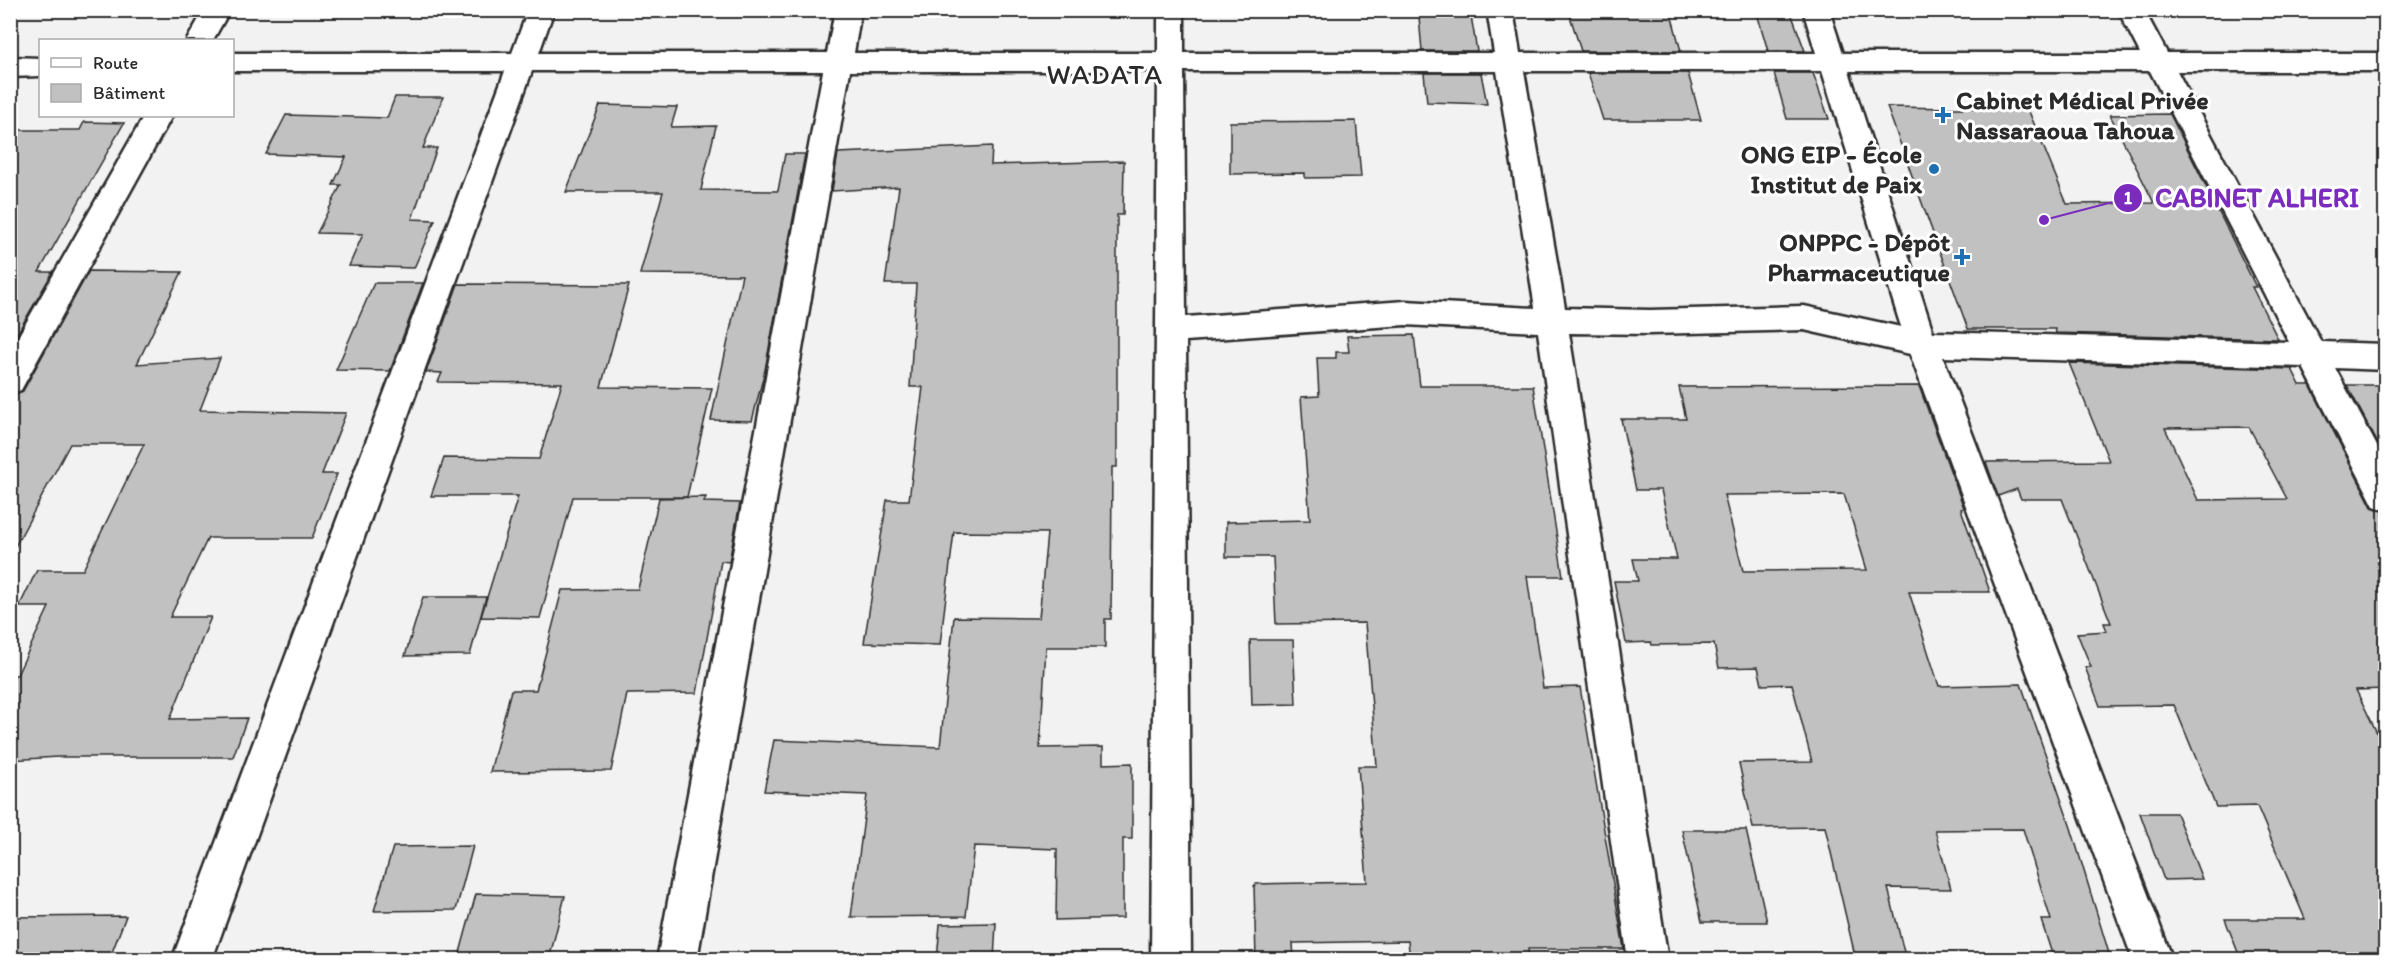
<svg xmlns="http://www.w3.org/2000/svg" width="2396" height="970" viewBox="0 0 2396 970" font-family="Itim,sans-serif">
<style>
.building{fill:#c1c1c1;stroke:#2b2b2b;stroke-width:1.5;fill-rule:evenodd}
.lines{fill:none;stroke-linecap:round;stroke-linejoin:round}
.minor-casing{stroke:#2b2b2b;stroke-width:5}
.minor{fill:#fff;fill-rule:evenodd}
.poi-dot{fill:#1f6fb2;stroke:#fff;stroke-width:2}
.labels{text-anchor:middle;stroke-width:6;stroke-linejoin:round;paint-order:stroke}
.poi-label{font-size:26px;font-weight:bold;fill:#2b2b2b;stroke:#fff;text-anchor:end}
.quarter-label{font-size:28px;letter-spacing:1.5px;fill:#2b2b2b;stroke:#fff}
.leader{fill:none;stroke:#7b2cbf;stroke-width:2}
.callout-dot{fill:#7b2cbf;stroke:#fff;stroke-width:2}
.mark-label{font-size:18px;text-anchor:middle;font-weight:bold;fill:#fff}
.callout-label{font-size:27px;text-anchor:middle;font-weight:bold;fill:#7b2cbf;stroke:#fff;stroke-width:6;stroke-linejoin:round;paint-order:stroke}
</style>
<rect width="100%" height="100%" fill="#f2f2f2"/>
<filter id="ink" filterUnits="userSpaceOnUse"><feTurbulence type="fractalNoise" baseFrequency=".0167" numOctaves="2"/><feDisplacementMap in="SourceGraphic" scale="12" xChannelSelector="R" yChannelSelector="G"/><feConvolveMatrix kernelMatrix="1 2 1 2 8 2 1 2 1" color-interpolation-filters="sRGB"/></filter>
<g filter="url(#ink)">
<path class="building" d="M1436,10H1470L1477,51H1422L1419,17H1436Z
M1620,10H1670L1681,51H1581L1569,13H1621Z
M1756,10H1790L1805,51H1768Z
M1424,73H1481L1487,104L1427,102Z
M1588,73H1688L1701,120H1603Z
M1774,73H1813L1829,119H1787Z
M395,97H443L423,148H437L412,219L435,220L414,268L349,266L363,234L317,233L341,185H333L346,157L266,154L286,115L387,118Z
M600,105L677,107L671,127L716,126L701,190L778,191L785,154H805L765,370L752,421L711,420L742,275L640,274L663,192H566Z
M1887,107L2028,109L2067,204L2154,203L2110,115L2170,114L2256,287H2252L2278,339L2056,333L2055,329H1968Z
M1356,121L1361,177L1305,178V173L1230,174V122Z
M84,122L124,123L39,272H53L10,346V130H80Z
M992,146L991,165L1124,161L1123,215H1117V467H1112L1111,619H1105V647H1046L1040,748L1103,747V764L1132,763V839H1123V918L1056,920L1057,849L974,846L966,916L851,917L867,795L764,791L774,740L940,747L954,617L1039,618L1047,533L954,532L940,645L864,643L887,500H909L923,387H910L916,284H885L899,187L832,191L838,153Z
M89,271L182,272L137,364L220,358L200,410L346,413L322,474H337L312,538H208L170,617H211L170,719L247,718L233,757H58L10,760V675H17L49,607H19L37,570H83L144,444H70L10,556V396L23,391Z
M374,283H423L390,371L336,370Z
M458,284L629,285L601,387L712,388L687,497H573L540,618L481,617L518,496H431L444,458L539,459L562,383L438,382L442,373L426,372Z
M1414,335L1420,386H1533L1563,576H1527L1543,688L1580,687L1624,949H1528L1529,960H1410L1408,941L1293,943L1294,959H1256L1254,886L1256,884L1367,882L1358,766H1377L1365,623L1276,624L1273,557H1226V522L1310,520L1301,397L1319,396L1317,358H1336V352H1349L1347,336Z
M2069,363L2292,369L2300,385H2310L2372,507L2385,512V689L2356,690L2385,749V960H2241L2225,919H2305L2257,806L2216,807L2174,705L2100,706L2085,667H2091L2077,633L2107,631L2104,623H2111L2062,499H2021L2017,489L1998,496L1986,462L2109,461ZM2249,427L2287,499L2198,500L2165,428Z
M2347,385H2385V457Z
M1919,386L1961,500L1964,508L1961,509L1990,592H1909L1939,686L2021,684L2071,828L2111,960H2054L2041,920H2051L2023,829L1935,830L1951,889L1888,888L1906,960H1856L1825,827L1753,828L1739,763L1812,762L1792,684L1762,685L1758,667L1719,668L1714,644L1652,645L1651,642L1626,643L1614,581H1638L1633,559H1677L1661,490H1636L1621,419H1686L1679,387ZM1844,494L1867,570L1743,571L1724,495Z
M706,497L704,502L740,503L729,562L721,561L697,693L627,694L611,771L490,772L511,690H536L562,590L638,589L659,498Z
M423,597H486L470,655L405,656Z
M1250,640H1293L1296,704L1252,705Z
M2140,813H2176L2202,879L2164,880Z
M1682,830H1746L1767,922H1702Z
M473,846L456,910L374,911L393,847Z
M476,894L565,896L549,960H458Z
M126,916L109,960H10V917Z
M996,923L994,960H937L940,924Z"/>
<g class="lines">
<g class="minor-casing">
<path id="minor" d="M204,10H230L213,40H187Z
M528,10H554L539,53H827L835,10H861L854,53H1158V10H1184V53H1494L1487,10H1513L1520,53H1816L1803,10H1829L1843,53H2140L2118,10H2144L2167,53H2386V71H2177L2321,342L2386,344V370L2335,368L2386,463V510L2374,506L2303,367L1943,357L2173,960H2133L1910,354L1804,330L1650,334L1569,333L1668,960H1628L1538,332L1405,325L1186,341L1191,960H1151L1158,71H850L697,960H657L823,71H532L212,960H172L505,71H232V53H512ZM1184,71H1497L1535,308L1405,301L1186,317ZM1524,71H1822L1901,327L1804,306L1650,310L1565,308ZM1849,71H2150L2289,342L1933,332Z
M10,57L40,58V76L10,77Z
M144,116H172L21,390L10,394V351Z"/>
</g>
<use href="#minor" class="minor"/>
</g>
</g>
<g class="poi-dot">
<path d="M1940 106h6v6h6v6h-6v6h-6v-6h-6v-6h6z"/>
<circle cx="1934" cy="169" r="6"/>
<path d="M1959 248h6v6h6v6h-6v6h-6v-6h-6v-6h6z"/>
</g>
<g class="labels">
<g class="poi-label">
<text x="1956" y="109" text-anchor="start">Cabinet Médical Privée<tspan x="1956" dy="30">Nassaraoua Tahoua</tspan></text>
<text x="1922" y="163">ONG EIP - École<tspan x="1922" dy="30">Institut de Paix</tspan></text>
<text x="1950" y="251">ONPPC - Dépôt<tspan x="1950" dy="30">Pharmaceutique</tspan></text>
</g>
<g class="quarter-label">
<text x="1105" y="84">WADATA</text>
</g>
</g>
<path class="leader" d="M2044 220L2128 198"/>
<g class="callout-dot">
<circle cx="2044" cy="220" r="6"/>
<circle cx="2128" cy="198" r="15"/>
</g>
<g class="mark-label">
<text x="2128" y="204">1</text>
</g>
<g class="callout-label">
<text x="2257" y="207">CABINET ALHERI</text>
</g>
<rect width="2396" height="970" fill="none" stroke="#fff" stroke-width="36"/>
<rect x="18" y="18" width="2360" height="934" fill="none" stroke="#2b2b2b" stroke-width="2" filter="url(#ink)"/>
<rect x="39" y="39" width="195" height="78" fill="#ffffff" stroke="#aaaaaa" stroke-width="1.5"/>
<rect x="51" y="58" width="30" height="9" fill="#ffffff" stroke="#aaaaaa" stroke-width="1.5"/>
<text x="93" y="69" font-size="18" fill="#2b2b2b">Route</text>
<rect x="51" y="84" width="30" height="18" fill="#c1c1c1" stroke="#aaaaaa" stroke-width="1.5"/>
<text x="93" y="99" font-size="18" fill="#2b2b2b">Bâtiment</text>
</svg>
